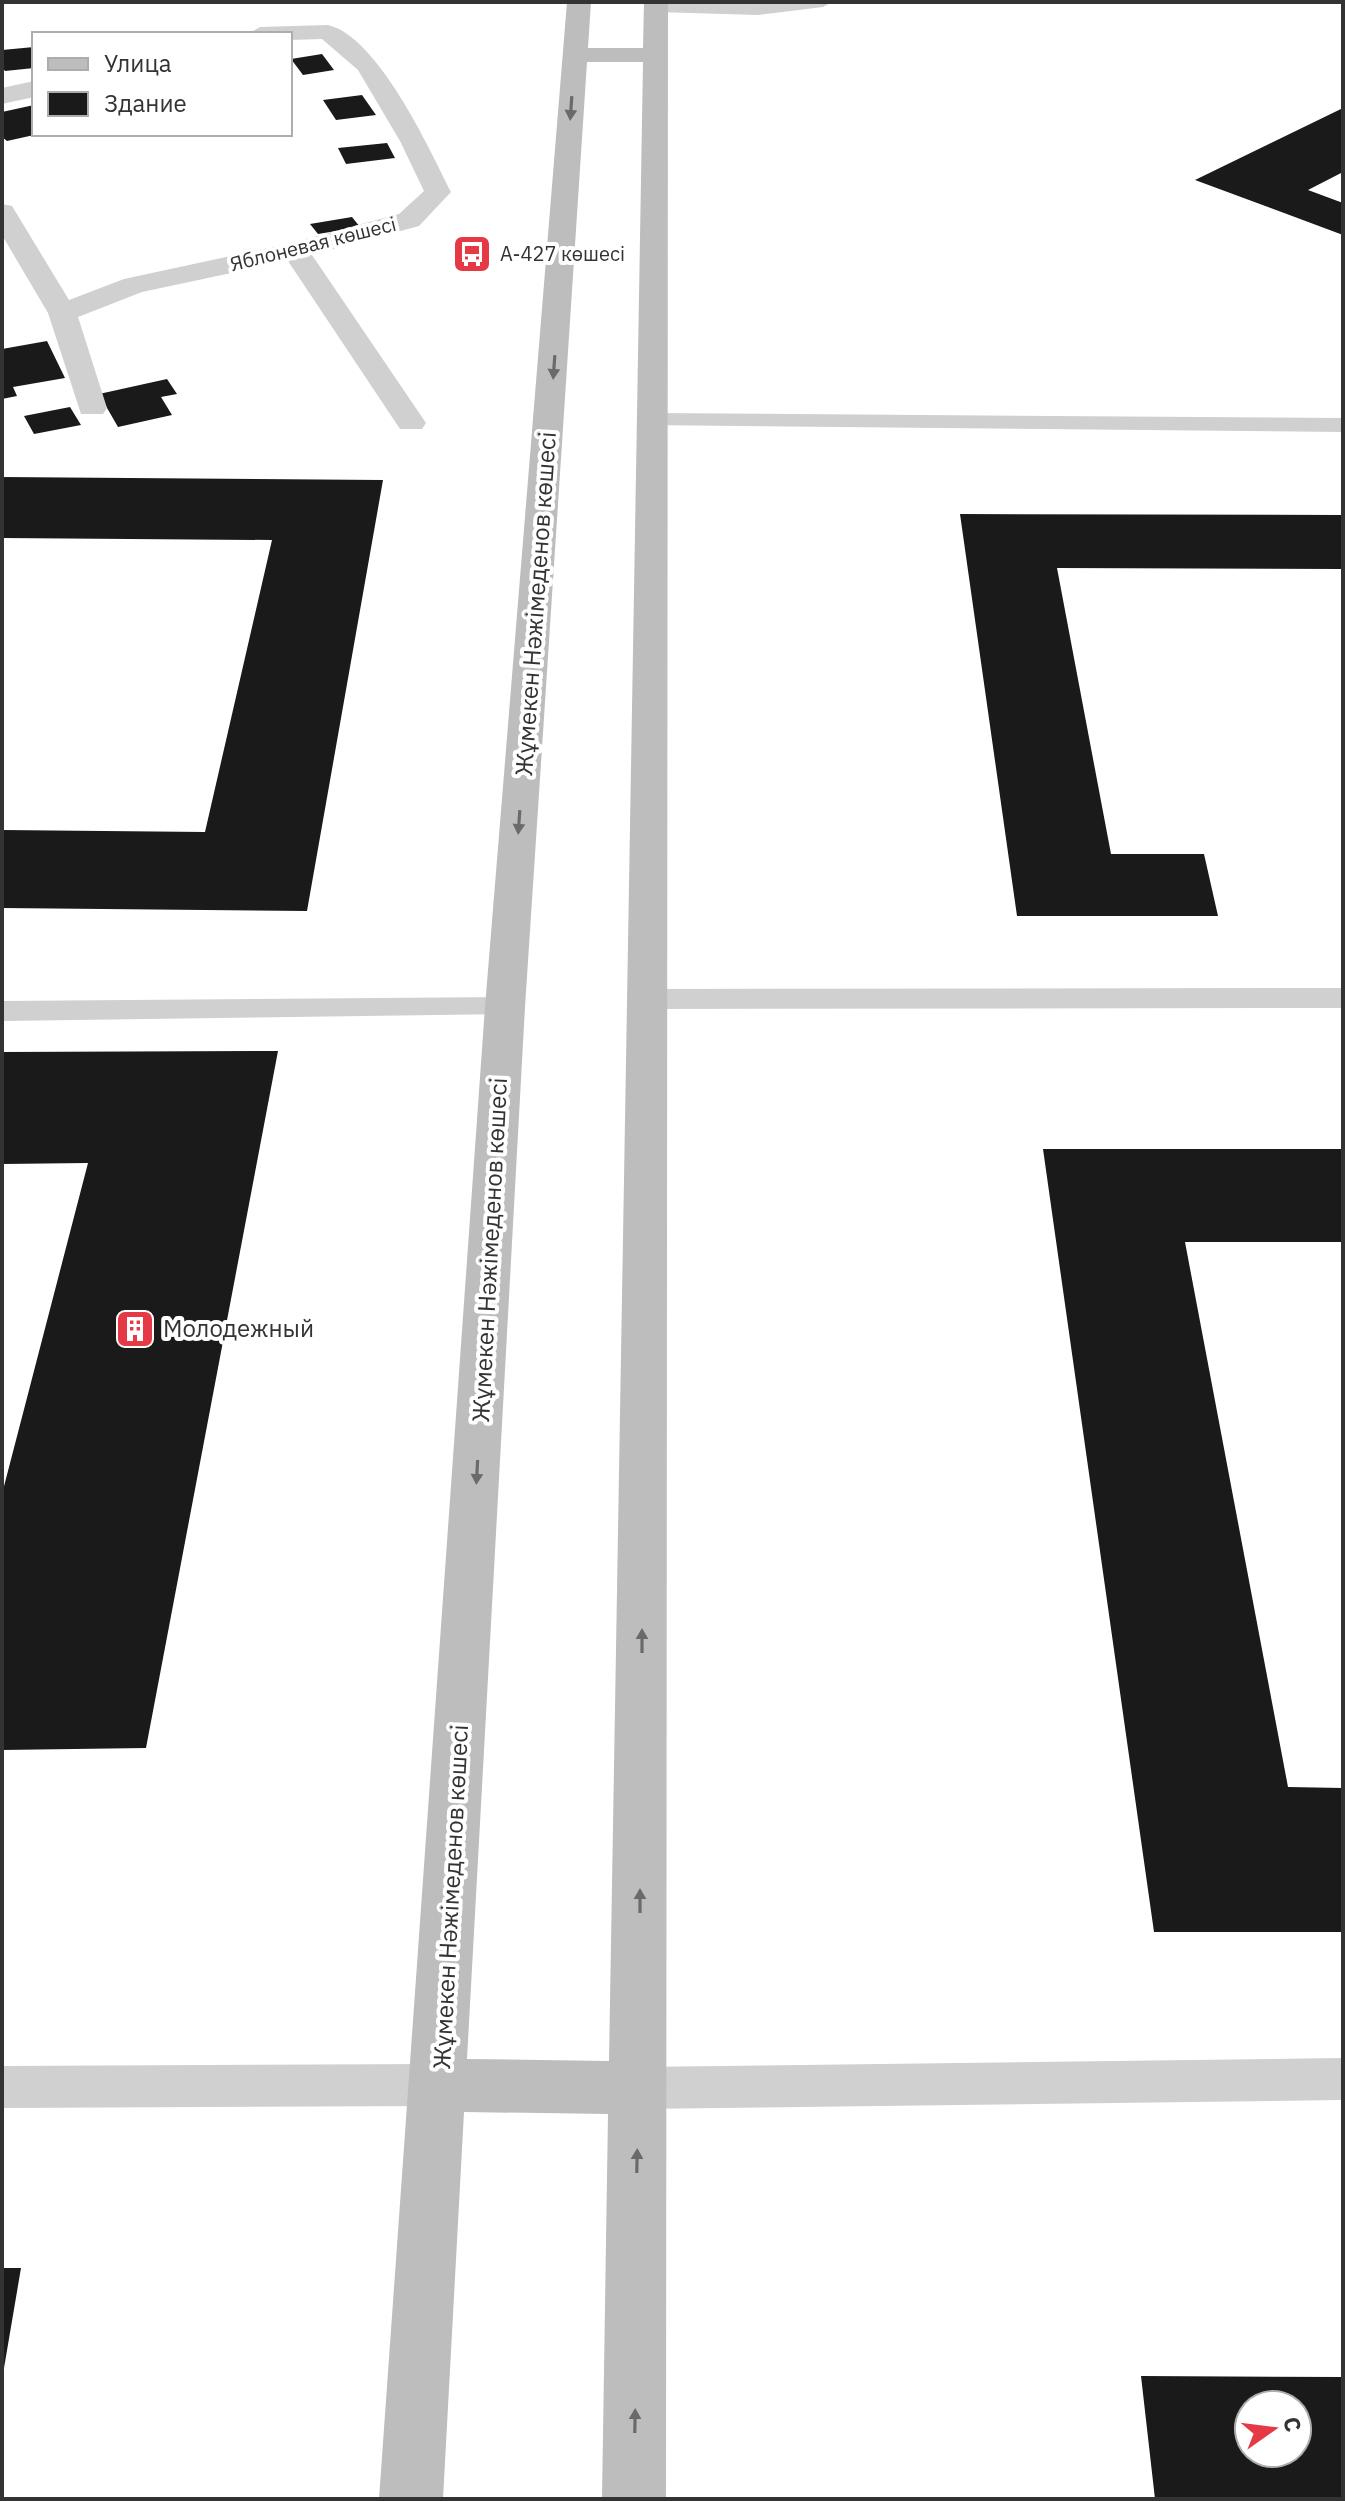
<svg xmlns="http://www.w3.org/2000/svg" width="1345" height="2501" viewBox="0 0 1345 2501" font-family="'IBM Plex Sans',sans-serif">
<style>
.building{fill:#1a1a1a;fill-rule:evenodd}
.lines{fill:none;stroke-linecap:round;stroke-linejoin:round}
.lane{fill:#d0d0d0;fill-rule:evenodd}
.street{fill:#d0d0d0;fill-rule:evenodd}
.secondary{fill:#bdbdbd;fill-rule:evenodd}
.oneway{fill:#6a6a6a}
.labels{text-anchor:middle;stroke-width:8;stroke-linejoin:round;paint-order:stroke}
.far-street-label{font-size:20px;fill:#333;stroke:#fff}
.far-poi-label{font-size:20px;fill:#333;stroke:#fff;text-anchor:start}
.street-label{font-size:24px;fill:#333;stroke:#fff}
.poi-label{font-size:24px;fill:#333;stroke:#fff;text-anchor:start}
</style>
<rect width="100%" height="100%" fill="#fff"/>
<path class="building" d="M34,47V68L5,71L2,67V50Z
M322,54L334,70L303,75L291,59Z
M362,95L376,115L336,120L323,100Z
M34,105V135L7,141L2,137V112Z
M1343,108V172L1308,190L1343,203V235L1195,180Z
M387,143L395,158L346,164L338,148Z
M352,217L360,227L318,234L310,224Z
M47,341L65,378L13,387L17,396L2,399V349Z
M167,379L177,394L161,397L172,415L118,427L99,394Z
M70,407L81,425L34,434L24,416Z
M2,477L383,480L307,911L2,908V830L205,832L272,540L2,538Z
M960,514L1343,515V569L1057,568L1111,854H1204L1218,916H1017Z
M278,1051L146,1748L2,1750V1494L88,1163L2,1164V1052Z
M1043,1149H1343V1242H1185L1288,1787L1343,1788V1932H1154Z
M2,2268H21L4,2368H2Z
M1141,2376L1343,2377V2499H1155ZM1249,2405H1297V2453H1249Z"/>
<g class="lines">
<path class="lane" d="M654,2H832L823,7L758,15L656,12L647,7Z
M653,413L1343,418V432L645,425L641,420L645,415Z
M1343,988V1008L647,1009L636,1006L632,999L636,992L647,989Z
M505,997L516,1000L520,1007L516,1014L2,1021V1001Z
M1343,2058V2100L638,2109L622,2103L616,2088L622,2073L638,2067Z
M439,2064L455,2070L461,2085L455,2100L439,2106L2,2108V2066Z"/>
<path class="street" d="M328,25C378,37 429,148 451,192L419,226L312,255L426,423L422,429H400L288,261L142,292L78,317L107,408L103,414H81L48,313L2,235V204L12,206L69,300L124,279L291,243L399,214L424,191L400,141L358,70L322,39L290,40V34H248L260,27Z
M34,81V97L2,104V88Z"/>
<path class="secondary" d="M567,2H591L588,48H643L644,2H668L666,2499H602L608,2114L464,2112L443,2499H379L485,1007ZM587,62H643L609,2061L467,2059L525,1007Z"/>
</g>
<defs><path id="oneway-solid" d="M-6-.8H1V-3.2L6.5 0L1 3.2V.8H-6Z" transform="scale(2)"/></defs>
<g class="oneway">
<use href="#oneway-solid" transform="translate(571 108) rotate(94)"/>
<use href="#oneway-solid" transform="translate(554 367) rotate(94)"/>
<use href="#oneway-solid" transform="translate(519 822) rotate(94)"/>
<use href="#oneway-solid" transform="translate(477 1472) rotate(93)"/>
<use href="#oneway-solid" transform="translate(642 1641) rotate(-90)"/>
<use href="#oneway-solid" transform="translate(640 1901) rotate(-90)"/>
<use href="#oneway-solid" transform="translate(637 2161) rotate(-89)"/>
<use href="#oneway-solid" transform="translate(635 2421) rotate(-89)"/>
</g>
<defs>
<g id="bus-square" transform="scale(2)"><rect x="-9" y="-9" width="18" height="18" rx="4" fill="#e63946" stroke="#fff"/><path d="M-5-6H5V4H4V6H2V4H-2V6H-4V4H-5ZM-3.5-4V0h7V-4ZM-3.5 1.2v1.5H-2V1.2ZM2 1.2v1.5H3.5V1.2Z" fill="#fff"/></g>
<g id="building-square" transform="scale(2)"><rect x="-9" y="-9" width="18" height="18" rx="4" fill="#e63946" stroke="#fff"/><path d="M-4-6H4V6H1V3H-1V6H-4ZM-2.5-4.3h1.7v1.8h-1.7ZM.8-4.3h1.7v1.8H.8ZM-2.5-1h1.7V.8h-1.7ZM.8-1h1.7V.8H.8Z" fill="#fff"/></g>
</defs>
<g fill-rule="evenodd">
<use href="#bus-square" x="472" y="254"/>
<use href="#building-square" x="135" y="1329"/>
</g>
<g class="labels">
<g class="far-street-label">
<text transform="translate(313 244) rotate(-14)" y="7">Яблоневая көшесі</text>
</g>
<g class="far-poi-label">
<text x="500" y="261">A-427 көшесі</text>
</g>
<g class="street-label">
<text transform="translate(536 604) rotate(-86)" y="8">Жұмекен Нәжімеденов көшесі</text>
<text transform="translate(490 1250) rotate(-87)" y="8">Жұмекен Нәжімеденов көшесі</text>
<text transform="translate(451 1897) rotate(-87)" y="8">Жұмекен Нәжімеденов көшесі</text>
</g>
<g class="poi-label">
<text x="163" y="1337">Молодежный</text>
</g>
</g>
<rect width="1345" height="2501" fill="none" stroke="#333333" stroke-width="8"/>
<rect x="32" y="32" width="260" height="104" fill="#ffffff" stroke="#adadad" stroke-width="2"/>
<rect x="48" y="58" width="40" height="12" fill="#bdbdbd" stroke="#adadad" stroke-width="2"/>
<text x="104" y="72" font-size="24" fill="#333333">Улица</text>
<rect x="48" y="92" width="40" height="24" fill="#1a1a1a" stroke="#adadad" stroke-width="2"/>
<text x="104" y="112" font-size="24" fill="#333333">Здание</text>
<g transform="translate(1273 2429) rotate(76)"><circle r="38" fill="#ffffff" stroke="#adadad" stroke-width="2"/>
<path d="M0-6L14 30L0 20L-14 30Z" fill="#e63946"/>
<text y="-12" font-size="22" font-weight="bold" text-anchor="middle" fill="#333333">С</text>
</g>
</svg>
